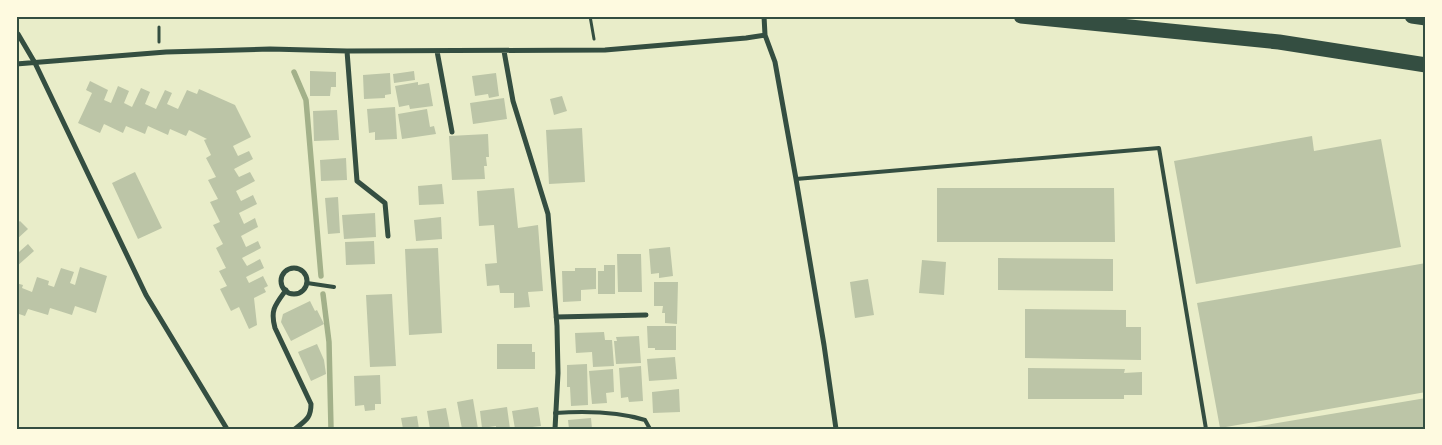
<svg xmlns="http://www.w3.org/2000/svg" width="1442" height="445" viewBox="0 0 1442 445" font-family="'Fira Sans Condensed',sans-serif">
<style>
.lines{fill:none;stroke-linecap:round;stroke-linejoin:round}
.stream{stroke:#a3b18a;stroke-width:5.5}
.building{fill:#bcc5a7}
.path{stroke:#344e41;stroke-width:3}
.service{stroke:#344e41;stroke-width:4}
.minor{stroke:#344e41;stroke-width:5}
.motorway{stroke:#344e41;stroke-width:15}
.neatline{fill:none;stroke:#344e41;stroke-width:2}
</style>
<rect width="100%" height="100%" fill="#e9edc9"/>
<g class="lines">
<path class="stream" d="M294,72L306,100L321,276
M323,294L329,342L331,429"/>
</g>
<path class="building" d="M310,71L336,72V87H331L330,96H310Z
M414,71L415,80L394,83L393,74Z
M390,73L391,94L385,95V98L364,99L363,75Z
M496,73L499,96L489,98L488,94L475,96L472,76Z
M90,81L108,90L104,100L111,103L118,86L129,91L124,103L132,107L141,88L150,92L145,104L156,109L165,90L172,93L167,104L178,109L187,90L197,94L199,89L235,105L251,137L233,146L238,156L249,151L253,159L234,169L239,177L250,172L255,181L236,191L241,201L253,195L257,204L239,213L244,224L255,218L258,227L241,236L246,247L258,241L261,248L242,258L247,266L260,259L264,268L246,277L249,283L263,276L268,286L264,288L266,292L254,298L257,325L249,329L239,307L231,311L220,289L227,286L219,271L226,268L216,248L223,244L213,225L220,222L210,202L218,199L208,180L216,177L206,158L211,155L204,140L207,139L189,130L186,136L170,129L168,135L148,126L145,134L126,126L123,133L104,124L100,133L78,123L92,93L86,90Z
M418,82V85L429,83L433,106L410,109L409,105L399,107L395,86Z
M562,96L567,111L554,115L550,99Z
M504,98L507,119L473,124L470,103Z
M395,107L397,139L375,140V132L369,133L367,109Z
M427,109L430,127L434,126L436,134L402,139L398,114Z
M337,110L339,140L314,141L313,111Z
M582,128L585,182L549,184L546,130Z
M488,134L489,157H486L487,166H484L485,179L452,180L449,136Z
M1312,136L1314,151L1381,139L1401,247L1196,284L1174,161Z
M346,158L347,180L321,181L320,160Z
M135,172L162,228L138,239L112,183Z
M442,184L444,204L419,205L418,186Z
M514,188L518,228L538,225L543,291L528,292L530,307L514,308V293H500L499,285L487,286L485,264L497,263L494,225L479,226L477,191Z
M937,188H1114L1115,242H937Z
M338,197L340,233L328,234L325,198Z
M375,213L376,237L344,239L342,215Z
M441,217L442,239L416,241L414,220Z
M20,221L28,229L16,240V224Z
M374,241L375,264L346,265L345,242Z
M28,244L34,251L16,267V249L19,252Z
M670,247L673,276L659,278V273L651,274L649,249Z
M438,248L442,333L409,335L405,249Z
M617,254H641L642,292H618Z
M998,258L1113,259V291L998,290Z
M922,260L946,262L944,295L919,293Z
M1426,263V392L1220,428L1197,303Z
M604,265H615V294H598V271H604Z
M80,267L107,276L96,313L75,306L72,315L50,308L48,315L28,309L25,316L16,313V283L23,285L22,288L32,292L37,277L49,281L48,285L54,287L61,268L74,272L70,283L75,285Z
M575,268H596V289L581,290V301L563,302L562,271H575Z
M868,279L874,315L855,318L850,282Z
M654,282H678L677,324L665,323V313H662L663,306H654Z
M392,294L396,366L370,367L366,295Z
M310,301L315,311L317,310L324,324L291,341L281,322L283,314Z
M1025,309L1126,310V327H1141V360L1025,358Z
M647,326H676V350H655V348H648Z
M604,332L605,340H612L614,366L593,367L592,352L576,353L575,333Z
M639,336L641,363L616,364L614,341H617L616,337Z
M317,344L324,360L326,374L311,381L298,352Z
M497,344H532V352H535V369H497Z
M675,357L677,379L649,381L647,359Z
M587,364L588,405L571,406L570,387H567V365Z
M641,366L643,401L629,402L628,397L621,398L619,368Z
M1028,368L1125,369L1124,373L1142,372V395H1124V399H1028Z
M613,369L614,392L606,393L607,403L592,404L589,371Z
M380,375L381,404H375V410L365,411L364,405L355,406L354,376Z
M679,389L680,412L653,413L652,392Z
M1426,398V429H1248V428Z
M473,399L478,429H462L457,402Z
M507,407L510,429H496V426L482,428L480,411Z
M538,407L541,426L515,429L512,411Z
M446,408L450,429H430L427,411Z
M417,416L419,429H403L401,418Z
M591,418L592,429H569L568,420Z"/>
<g class="lines">
<path class="path" d="M590,16L594,39
M159,27V42"/>
<path class="service" d="M796,179L1159,148L1206,429
M307,283L334,287
M555,413C585,411 616,411 645,420L650,429"/>
<path class="minor" d="M764,16L765,35L775,62L796,179L824,345L836,429
M18,34L35,63L146,295L227,429
M347,51L357,181L385,203L388,236
M437,51L452,132
M504,51L513,101L548,214L557,326L558,373L555,429
M16,64L166,52L270,49L347,51L605,50L746,38L765,35
M281 281a13 13 0 1 1 26 0a13 13 0 1 1-26 0Z
M286,290C275,305 270,310 275,328L311,404C311,418 306,420 295,429
M556,317L646,315"/>
<path class="motorway" d="M1021,16L1279,42L1426,65
M1412,16L1426,18"/>
</g>
<rect width="1442" height="445" fill="none" stroke="#fefae0" stroke-width="35"/>
<rect x="18" y="18" width="1406" height="410" class="neatline"/>
</svg>
